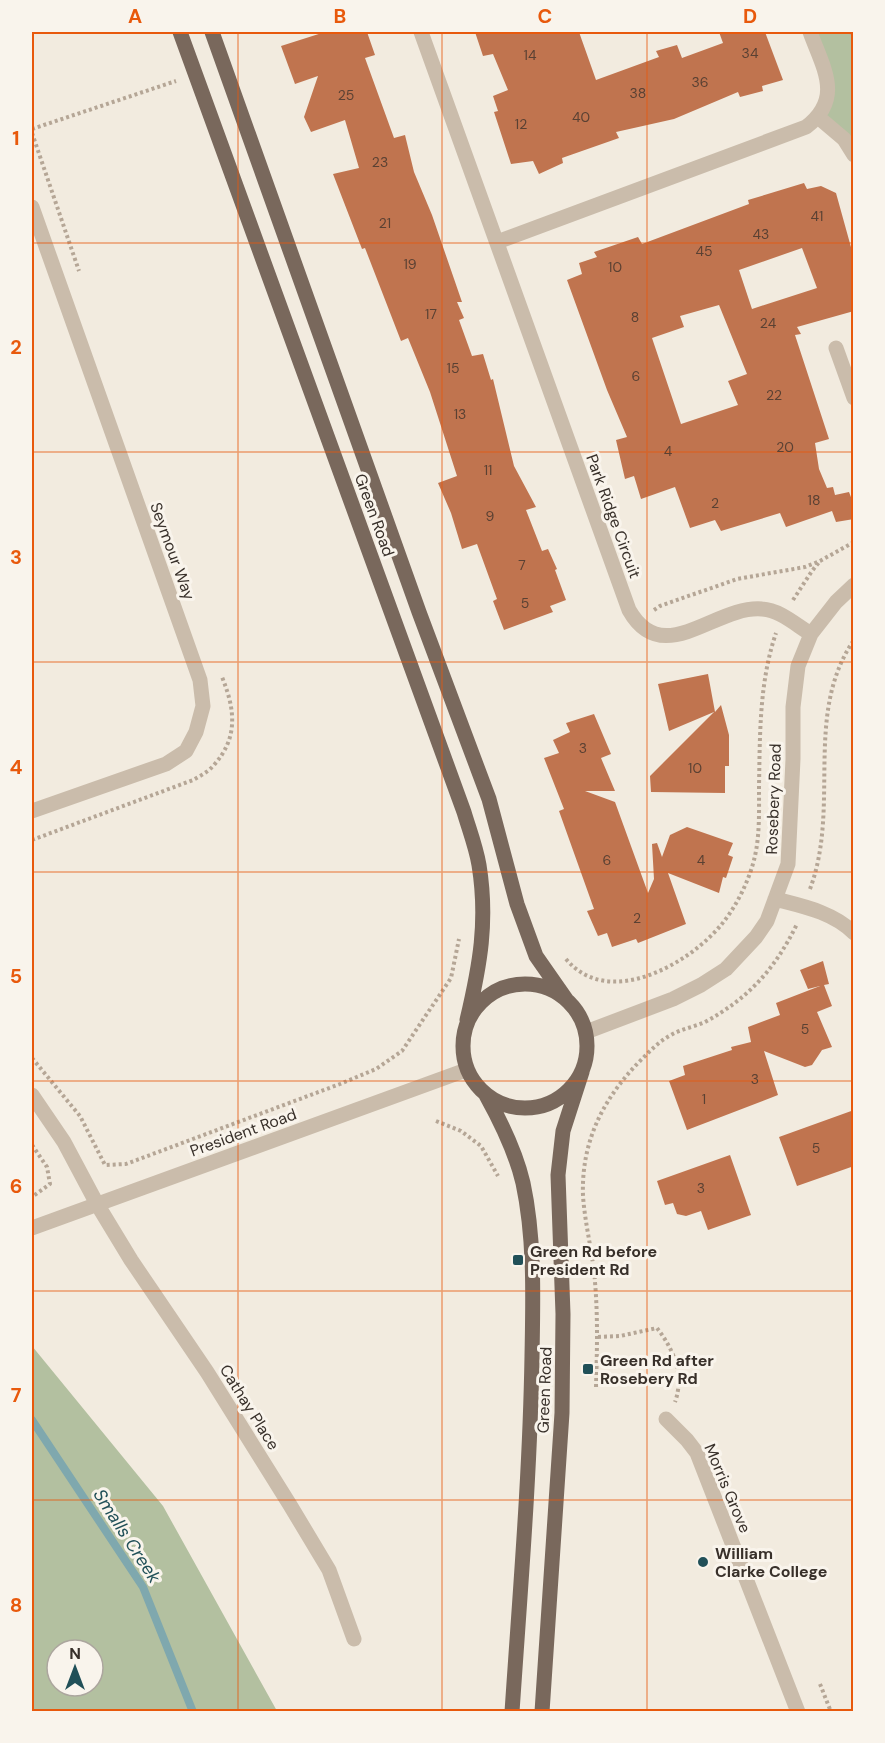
<svg xmlns="http://www.w3.org/2000/svg" width="885" height="1743" viewBox="0 0 885 1743" font-family="'DM Sans',sans-serif">
<style>
.green{fill:#b3c0a0;fill-rule:evenodd}
.lines{fill:none;stroke-linecap:round;stroke-linejoin:round}
.stream{stroke:#7fa8ae;stroke-width:8}
.building{fill:#c0744f;fill-rule:evenodd}
.path{stroke:#b5a696;stroke-width:4;stroke-dasharray:3 3;stroke-linecap:butt}
.minor{stroke:#cabcab;stroke-width:15}
.major{stroke:#79685c;stroke-width:15}
.grid{fill:none;stroke:#e8590c;stroke-width:1.5;stroke-opacity:0.55}
.poi-dot{fill:#215058;stroke:#f9f4ec;stroke-width:2}
.labels{text-anchor:middle;stroke-width:6;stroke-linejoin:round;paint-order:stroke}
.number-label{font-size:14px;fill:#5a4133}
.street-label{font-size:16px;fill:#38302a;stroke:#f9f4ec}
.poi-label{font-size:16px;font-weight:bold;fill:#38302a;stroke:#f9f4ec;text-anchor:start}
.water-label{font-size:18px;font-style:italic;fill:#215058;stroke:#f9f4ec}
.neatline{fill:none;stroke:#e8590c;stroke-width:2}
.grid-label{font-size:20px;text-anchor:middle;font-weight:bold;fill:#e8590c}
</style>
<rect width="100%" height="100%" fill="#f2ebdf"/>
<path class="green" d="M810,32H853V155L818,117L826,105Z
M32,1346L163,1506L277,1711H34L32,1705ZM57,1650H93V1686H57Z"/>
<g class="lines">
<path class="stream" d="M32,1420L143,1587L193,1712"/>
</g>
<path class="building" d="M325,32H367L375,55L365,58L394,138L405,135L414,172L432,215L462,302H457L464,318L459,320L472,356L483,354L491,380L493,379L514,466L536,507L526,510L542,551L548,549L557,569L555,570L566,600L550,606L553,612L504,630L493,601L497,599L477,544L462,549L451,513L438,483L457,476L430,392L408,338L401,341L365,248L362,249L333,174L359,168L345,120L311,132L304,117L318,76L295,84L281,46Z
M475,32H579L596,80L659,57L656,51L677,45L682,58L723,43L719,32H765L783,80L762,86L763,91L740,97L738,92L674,119L616,132L619,138L562,158L563,163L539,174L533,161L511,164L494,112L498,111L493,96L508,90L493,54L483,56Z
M804,183L807,189L821,186L836,193L854,258V311L797,327L801,334L795,335L829,439L815,443L819,469L827,488L833,487L835,495L849,492L854,505V519L836,522L832,511L786,527L780,513L721,531L715,520L690,528L675,487L641,499L634,476L625,479L616,440L627,437L607,390L567,280L582,274L579,263L597,257L594,252L638,237L642,244L749,204L748,200ZM802,248L817,288L752,309L739,270ZM719,305L747,374L728,381L738,405L681,424L652,338L684,327L680,316Z
M708,674L715,712L721,705L729,735V766H725V793L651,792L650,776L714,712L669,731L658,684Z
M594,714L611,754L601,758L615,791H585L615,802L648,893L654,879L652,844L657,843L662,857L670,835L687,827L733,843L728,855L733,857L726,878L723,877L719,893L668,873L686,924L638,943L636,939L612,947L607,933L598,936L587,911L594,909L559,811L564,809L544,758L559,753L553,740L570,732L566,723Z
M823,961L829,984L824,985L832,1006L817,1012L832,1047L822,1050L812,1065L805,1067L764,1051L778,1095L687,1130L669,1081L685,1075L683,1066L732,1050L731,1047L751,1042L748,1027L780,1015L776,1003L820,986L808,989L800,970Z
M854,1110V1166L797,1186L779,1137Z
M730,1155L751,1215L708,1230L701,1211L686,1216L677,1214L673,1203L665,1205L657,1181Z"/>
<g class="lines">
<path class="path" d="M850,32L854,35
M32,129L176,81
M32,133L79,271
M793,600L812,571L820,561
M654,610L660,606L737,579L805,567L820,561L854,542
M32,840L193,780C200,776 208,772 213,766C239,738 235,709 222,677
M810,889C841,806 803,714 854,640
M566,959C608,1010 689,964 721,925C736,907 748,883 754,860C760,837 759,811 759,787C760,735 759,683 776,633
M32,1058L80,1116L105,1165L126,1164L340,1084L376,1069L402,1051L451,978L459,939
M436,1121L461,1131L481,1146L498,1176
M32,1145L47,1167L50,1184L32,1197
M598,1337L620,1336L657,1328C673,1349 685,1374 675,1402
M596,1387C597,1352 598,1318 595,1282C593,1254 585,1225 583,1196C581,1142 603,1099 639,1062C649,1052 658,1042 671,1035C681,1029 694,1027 705,1022C749,998 775,969 797,924
M820,1684L831,1712"/>
<path class="minor" d="M421,32L629,610C663,670 715,605 762,609C780,610 796,625 811,634
M818,117L844,139L854,155
M32,207L200,680L203,706L196,732L186,751L166,764L32,811
M497,242L806,127C844,98 823,68 810,32
M836,348L854,398
M775,899C802,906 833,912 854,933
M586,1032L673,999L701,985L726,969L756,937L767,921L788,864L793,759V707L798,666L811,634L836,602L854,585
M32,1095L64,1142L97,1204L131,1260L207,1372L290,1505L329,1570L354,1639
M32,1228L466,1070
M666,1419L687,1440L697,1453L798,1712"/>
<path class="major" d="M180,32L464,812C469,829 476,847 479,865C488,921 480,965 467,1020
M212,32L419,612L489,799L517,904L536,956L566,999
M463 1046a62 62 0 1 1 124 0a62 62 0 1 1-124 0Z
M486,1095C501,1122 516,1153 523,1183C535,1239 533,1299 532,1356C530,1475 520,1593 512,1712
M542,1712L562,1413L563,1314L558,1175L563,1131L582,1072"/>
</g>
<path class="grid" d="M238,32V1712M442,32V1712M647,32V1712M32,243H854M32,452H854M32,662H854M32,872H854M32,1081H854M32,1291H854M32,1500H854"/>
<g class="poi-dot">
<rect x="512" y="1254" width="12" height="12" rx="3"/>
<rect x="582" y="1363" width="12" height="12" rx="3"/>
<circle cx="703" cy="1562" r="6"/>
</g>
<g class="labels">
<g class="number-label">
<text x="750" y="58">34</text>
<text x="530" y="60">14</text>
<text x="700" y="87">36</text>
<text x="638" y="98">38</text>
<text x="346" y="100">25</text>
<text x="581" y="122">40</text>
<text x="521" y="129">12</text>
<text x="380" y="167">23</text>
<text x="817" y="221">41</text>
<text x="385" y="228">21</text>
<text x="761" y="239">43</text>
<text x="704" y="256">45</text>
<text x="410" y="269">19</text>
<text x="615" y="272">10</text>
<text x="431" y="319">17</text>
<text x="635" y="322">8</text>
<text x="768" y="328">24</text>
<text x="453" y="373">15</text>
<text x="636" y="381">6</text>
<text x="774" y="400">22</text>
<text x="460" y="419">13</text>
<text x="785" y="452">20</text>
<text x="668" y="456">4</text>
<text x="488" y="475">11</text>
<text x="814" y="505">18</text>
<text x="715" y="508">2</text>
<text x="490" y="521">9</text>
<text x="522" y="570">7</text>
<text x="525" y="608">5</text>
<text x="583" y="753">3</text>
<text x="695" y="773">10</text>
<text x="607" y="865">6</text>
<text x="701" y="865">4</text>
<text x="637" y="923">2</text>
<text x="805" y="1034">5</text>
<text x="755" y="1084">3</text>
<text x="704" y="1104">1</text>
<text x="816" y="1153">5</text>
<text x="701" y="1193">3</text>
</g>
<g class="street-label">
<text transform="translate(375 515) rotate(70)" y="6">Green Road</text>
<text transform="translate(614 516) rotate(70)" y="6">Park Ridge Circuit</text>
<text transform="translate(173 551) rotate(70)" y="6">Seymour Way</text>
<text transform="translate(773 799) rotate(-88)" y="6">Rosebery Road</text>
<text transform="translate(243 1132) rotate(-20)" y="6">President Road</text>
<text transform="translate(544 1390) rotate(-88)" y="6">Green Road</text>
<text transform="translate(250 1407) rotate(58)" y="6">Cathay Place</text>
<text transform="translate(728 1488) rotate(67)" y="6">Morris Grove</text>
</g>
<g class="poi-label">
<text x="530" y="1257">Green Rd before<tspan x="530" dy="18">President Rd</tspan></text>
<text x="600" y="1366">Green Rd after<tspan x="600" dy="18">Rosebery Rd</tspan></text>
<text x="715" y="1559">William<tspan x="715" dy="18">Clarke College</tspan></text>
</g>
<g class="water-label">
<text transform="translate(127 1536) rotate(57)" y="6">Smalls Creek</text>
</g>
</g>
<rect width="885" height="1743" fill="none" stroke="#f9f4ec" stroke-width="66"/>
<g transform="translate(75 1668)"><circle r="28" fill="#f9f4ec" stroke="#aca69e" stroke-width="1.5"/>
<path d="M0-4.5L10 22L0 15L-10 22Z" fill="#215058"/>
<text y="-9" font-size="16" font-weight="bold" text-anchor="middle" fill="#38302a">N</text>
</g>
<rect x="33" y="33" width="819" height="1677" class="neatline"/>
<g class="grid-label">
<text x="135" y="23">A</text>
<text x="340" y="23">B</text>
<text x="545" y="23">C</text>
<text x="750" y="23">D</text>
<text x="16" y="145">1</text>
<text x="16" y="354">2</text>
<text x="16" y="564">3</text>
<text x="16" y="774">4</text>
<text x="16" y="983">5</text>
<text x="16" y="1193">6</text>
<text x="16" y="1402">7</text>
<text x="16" y="1612">8</text>
</g>
</svg>
